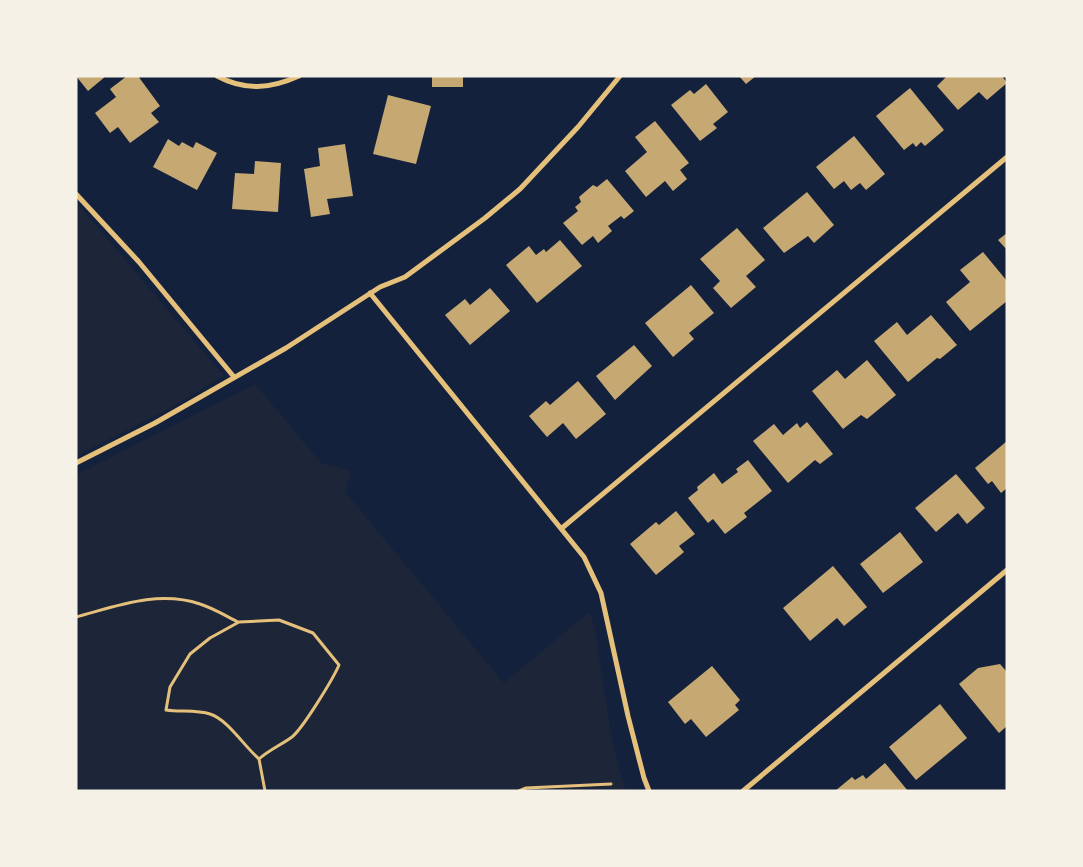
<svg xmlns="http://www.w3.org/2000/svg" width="1083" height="867" viewBox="0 0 1083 867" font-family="'Open Sans',sans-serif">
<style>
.green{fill:#1d2539}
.building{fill:#c6a872}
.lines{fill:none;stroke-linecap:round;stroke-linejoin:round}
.path{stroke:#e5c07b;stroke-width:3}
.minor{stroke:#e5c07b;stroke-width:5}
</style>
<rect width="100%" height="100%" fill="#14213d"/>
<path class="green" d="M76,202L224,376L163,412L76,456Z
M255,384L321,463L351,471L345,492L504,683L589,612L594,625L613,746L626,791H76V475Z"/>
<path class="building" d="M76,76H106L88,91Z
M127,76H138L160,106L151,113L159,122L130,143L118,127L110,133L95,113L116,97L110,89Z
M432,76H463V87H432Z
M739,76H756L746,84Z
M947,76H1002L1007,83L987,100L979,92L958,110L937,86Z
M706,84L728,112L713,124L717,128L700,141L671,105L690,90L694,94Z
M910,88L944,130L925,146L921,142L916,147L913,143L904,150L876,116Z
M388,95L431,106L416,164L373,154Z
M655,121L689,163L680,170L687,179L673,191L665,181L646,197L625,171L647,152L635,137Z
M854,136L885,174L866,190L860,183L851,190L844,181L834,189L816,167Z
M168,139L179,146L182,142L193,148L196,142L217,153L197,190L153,167Z
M345,144L353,196L327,199L330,214L311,217L304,169L320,166L318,148Z
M255,161L281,163L278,212L232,209L235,173L254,174Z
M607,179L634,211L624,219L621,216L608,226L612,231L598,243L593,236L582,245L563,223L578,211L575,207L581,202L579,197L593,185L597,187Z
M807,192L834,225L814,243L808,236L784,253L763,228Z
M737,228L765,260L746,276L756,287L731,308L713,288L720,281L700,259Z
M1007,233V250L998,240Z
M560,240L582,266L537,303L506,265L529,246L536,255L544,249L546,252Z
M983,252L1007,281V301L970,331L946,302L970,282L960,270Z
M691,285L714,313L689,333L694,339L673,357L645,323Z
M490,288L510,311L470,345L445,315L465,299L470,305Z
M931,315L957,345L940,359L937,358L908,382L874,341L897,322L907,335Z
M634,345L652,366L615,400L596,376Z
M867,360L896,395L867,419L861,415L843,429L812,391L837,370L845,379Z
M578,381L606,414L576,439L563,423L547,437L529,416L546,401L550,405Z
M807,422L833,454L820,464L815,460L788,483L753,441L774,424L783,435L797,423L800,428Z
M1007,441V488L1001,493L992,481L988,484L975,468Z
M748,460L772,491L744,513L747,517L725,534L713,519L708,523L688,498L698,490L697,487L714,473L722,484L738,472L736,469Z
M956,474L985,508L967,524L958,513L936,532L915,508Z
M676,511L695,534L679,546L684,552L656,575L630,544L656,522L659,525Z
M900,532L923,562L883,593L860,564Z
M833,566L867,607L844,626L837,618L810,641L783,608Z
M1000,664L1007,672V726L999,733L959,684L978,668Z
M712,666L740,700L735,705L739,710L706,737L691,719L685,724L668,702Z
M940,704L967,738L916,780L889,747Z
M885,763L908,791H835L852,777L855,780L863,775L866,779Z"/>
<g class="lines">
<path class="path" d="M76,617C117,606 158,590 200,604C213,608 226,616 238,622
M259,759C269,750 281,745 292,737C303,728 333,679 339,665L313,633L279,620L239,622L210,638L190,654L170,687L166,710C180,712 197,710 210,714C227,719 244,746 259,759L265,791
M519,791L526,788L611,784"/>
<path class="minor" d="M217,76C245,91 270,89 299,76
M76,194L139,262L234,377
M370,293L584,557L601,593L628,716L644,778L649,791
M76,463L155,423L286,348L380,287L405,277L485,218L520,189L578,127L620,76
M562,528L1007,157
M743,791L1007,570"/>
</g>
<rect width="1083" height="867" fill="none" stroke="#f6f1e7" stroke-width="155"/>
</svg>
